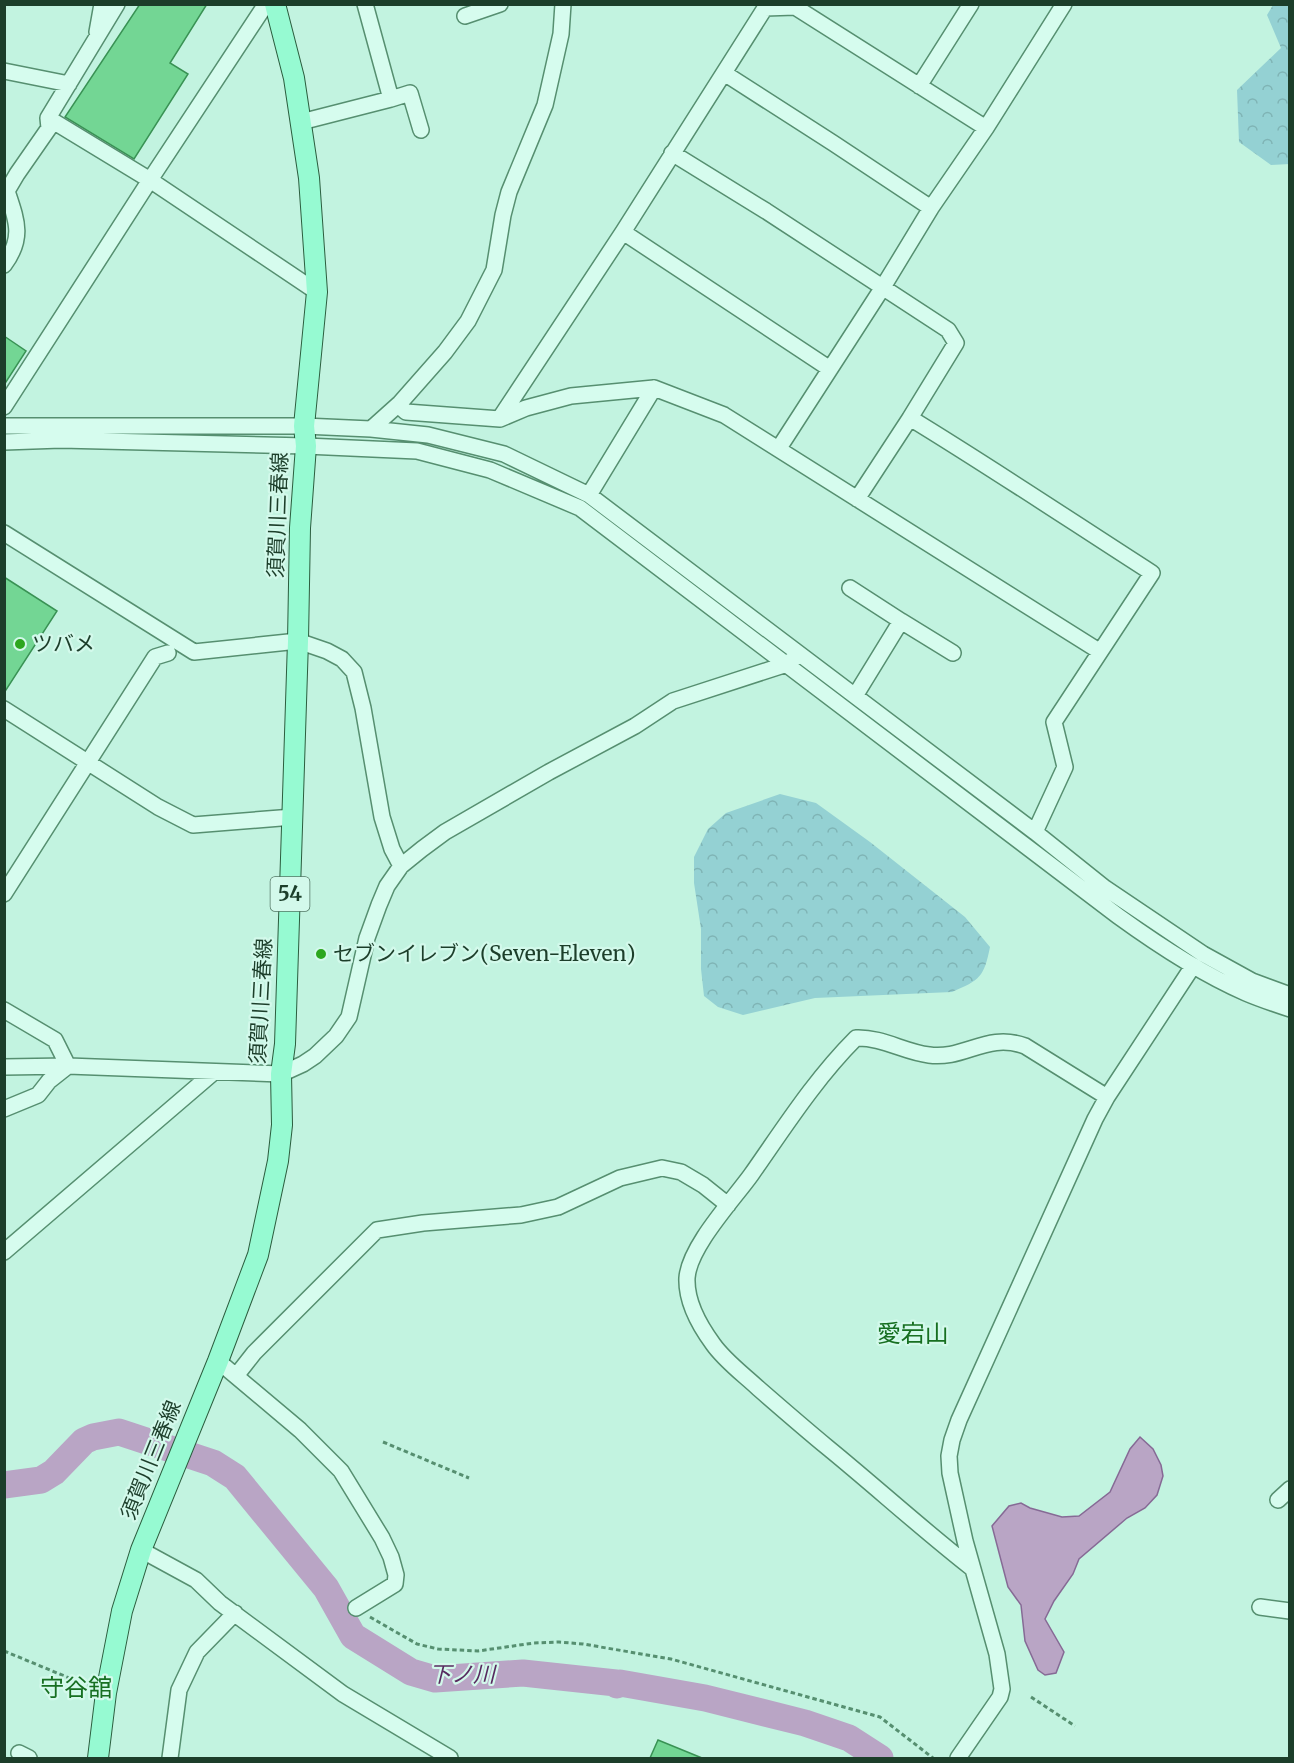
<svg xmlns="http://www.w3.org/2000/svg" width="1294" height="1763" viewBox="0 0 1294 1763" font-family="Merriweather,'Noto Sans JP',serif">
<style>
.forest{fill:url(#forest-crowns)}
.water{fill:#b9a5c5;stroke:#866a95;stroke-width:1.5}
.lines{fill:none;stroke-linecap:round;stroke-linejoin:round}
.river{stroke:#b9a5c5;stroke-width:27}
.building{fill:#73d694;stroke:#399254;stroke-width:1.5}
.minor-casing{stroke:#568f70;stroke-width:18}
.major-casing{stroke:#2b5d3e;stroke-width:22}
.path{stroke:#568f70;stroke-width:3;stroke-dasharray:4.5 3;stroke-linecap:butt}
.minor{stroke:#d6fcee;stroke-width:15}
.major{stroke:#96fad2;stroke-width:20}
.poi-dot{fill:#2ca61f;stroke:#d3f9eb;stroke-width:2}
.labels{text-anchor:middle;stroke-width:4.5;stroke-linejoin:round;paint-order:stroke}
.shield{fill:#d3f9eb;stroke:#537664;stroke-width:1.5}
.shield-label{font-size:20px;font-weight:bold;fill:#1c3e2a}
.street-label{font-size:21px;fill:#1c3e2a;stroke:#d3f9eb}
.poi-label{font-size:21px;fill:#1c3e2a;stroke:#d3f9eb;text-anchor:start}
.water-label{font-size:22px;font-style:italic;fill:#572a5f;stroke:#d3f9eb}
.quarter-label{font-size:24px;fill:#176f21;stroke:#d3f9eb}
</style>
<defs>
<pattern id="forest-crowns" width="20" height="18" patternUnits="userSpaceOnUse" patternTransform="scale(1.5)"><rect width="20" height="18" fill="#94d1d3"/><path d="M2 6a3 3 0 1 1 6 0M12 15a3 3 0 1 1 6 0" fill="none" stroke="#7fb4b5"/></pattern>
</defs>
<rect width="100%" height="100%" fill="#c2f3e0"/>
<path class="forest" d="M1273,5H1289L1290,164L1271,165L1239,142L1237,90L1281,48L1267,15Z
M780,794L816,803L870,842L965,917L990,947C984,977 980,980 952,992L815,998L743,1015L718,1007L704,996L701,969V929L694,883V857L708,829L726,813Z"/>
<path class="water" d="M1140,1437L1153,1449L1161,1465L1163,1476L1157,1495L1145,1508L1127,1518L1079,1559L1073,1574L1054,1601L1045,1619L1064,1652L1056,1673L1045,1675L1038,1670L1025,1641L1021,1605L1008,1587L992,1526L1009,1506L1021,1503L1030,1508L1062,1517L1079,1516L1110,1492L1130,1449Z"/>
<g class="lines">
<path class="river" d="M4,1485L41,1480L54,1472L84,1441L93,1437L119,1432L213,1463L235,1477L326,1588L353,1636L411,1672L435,1679L523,1673L616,1683L617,1685L620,1683L705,1698L805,1723L849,1738L880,1758"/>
</g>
<path class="building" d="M140,4H207L170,63L188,74L134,159L65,117Z
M4,336L26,351L4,385Z
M4,577L57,611L4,693Z
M658,1740L702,1758H650Z"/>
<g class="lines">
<g class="minor-casing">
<path id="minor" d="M465,16L500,4
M97,32L102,4
M4,71L69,84
M724,73L833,143L931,208
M919,86L971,4
M391,99L410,93L421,130
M48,118L150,180L317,292
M301,122L391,99L365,4
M672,153L766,211L948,330L956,343L910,418L857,499
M623,232L830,369
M4,265C24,238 17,221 7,191L17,174L49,128L48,118L117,4
M398,405L406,412L500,419L526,408L571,396L654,388L724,415L1099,651
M4,407L150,180L266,4
M500,418L623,232L765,8L795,7L986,128
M910,418C992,468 1071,521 1152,573L1054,722L1065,767L1035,832
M4,426H304L371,429L428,435L504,454L589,495L1035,832L1105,888L1203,954L1252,981L1290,995
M371,429L400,403L445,352L468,321L494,270L503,215L509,192L545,105L561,34L563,4
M4,442L61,440L306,446L417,451L490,470L580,508L1118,916C1158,945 1200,973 1246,993C1260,999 1275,1004 1290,1009
M779,448L883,287L931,208L986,128L1064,4
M589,495L654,388
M4,533L194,652L298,641L327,651L342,659L354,672L363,708L382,817L392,849L401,866
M850,588L901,621
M855,696L901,621L953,653
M4,709L158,807L193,825L293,817
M4,894L155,657L168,653
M4,1010L55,1040L68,1066L49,1081L38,1095L4,1109
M4,1067L68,1066L281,1074L303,1064L315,1056L336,1036L349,1017L367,938L379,905L387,886L401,866L422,849L445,832L549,772L635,726L673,701L787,664L793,659
M4,1252L214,1072
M218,1361L300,1430L341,1471L382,1538L391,1557L396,1575L395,1584L356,1608
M236,1376L254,1353L377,1230L423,1223L521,1215L558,1207L620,1178L662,1168L681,1172L703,1185L728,1205
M1278,1500L1290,1489
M141,1550L196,1580L220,1603L343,1694L450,1758
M973,1569C923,1530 876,1487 827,1447C804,1428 781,1408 758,1388C743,1374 725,1361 713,1344C699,1325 686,1301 687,1278C689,1247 733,1200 751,1175C784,1128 815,1079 856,1038C882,1037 904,1052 929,1055C964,1060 987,1032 1025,1046L1107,1097
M1260,1607L1290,1611
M19,1753L29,1758
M170,1758L179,1690L197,1652L235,1613
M958,1758L1000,1697L1002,1689L997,1654L965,1541L950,1473L949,1456L952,1440L959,1420L1095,1119L1107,1097L1193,966"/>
</g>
<g class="major-casing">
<path id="major" d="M98,1758L106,1693L122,1611L141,1550L218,1361L258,1255L278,1161L282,1125L281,1074L285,1044L298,641L300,528L306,446L304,426L317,292L309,178L294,78L275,4"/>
</g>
<path class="path" d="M383,1442L469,1478
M370,1617L417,1644L438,1649L478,1651L534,1643L559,1642L583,1644L671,1659L880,1717L933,1758
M4,1651L91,1687
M1031,1697L1075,1726"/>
<use href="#minor" class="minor"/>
<use href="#major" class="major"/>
</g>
<g class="poi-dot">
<circle cx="20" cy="644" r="6"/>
<circle cx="321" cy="954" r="6"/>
</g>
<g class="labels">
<rect class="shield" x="270.5" y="877" width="39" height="34" rx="4.5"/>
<g class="shield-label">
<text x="290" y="901">54</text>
</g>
<g class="street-label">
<text transform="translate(278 515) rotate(-88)" y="7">須賀川三春線</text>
<text transform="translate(261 1001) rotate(-87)" y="7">須賀川三春線</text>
<text transform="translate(151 1460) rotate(-68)" y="7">須賀川三春線</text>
</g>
<g class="poi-label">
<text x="32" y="651">ツバメ</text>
<text x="333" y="961">セブンイレブン(Seven-Eleven)</text>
</g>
<g class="water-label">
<text x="462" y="1682">下ノ川</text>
</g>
<g class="quarter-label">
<text x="913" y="1342">愛宕山</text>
<text x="76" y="1696">守谷舘</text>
</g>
</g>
<rect width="1294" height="1763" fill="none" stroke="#1c3e2a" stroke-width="12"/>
</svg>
